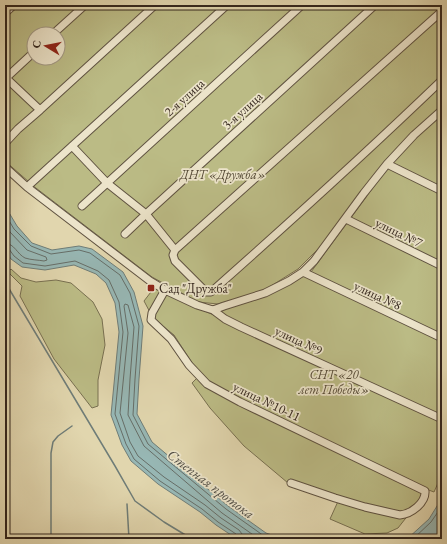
<svg xmlns="http://www.w3.org/2000/svg" width="447" height="544" viewBox="0 0 447 544" font-family="'EB Garamond',serif">
<style>
.green{fill:#bbbb85;stroke:#787051;fill-rule:evenodd}
.water{fill:#97b7b4;stroke:#6f7d78}
.lines{fill:none;stroke-linecap:round;stroke-linejoin:round}
.shore{stroke:#666e68;stroke-width:1}
.stream{stroke:#6f7d78;stroke-width:1.5}
.minor-casing{stroke:#5f5241;stroke-width:9}
.minor{stroke:#ece4ca;stroke-width:7}
.poi-dot{fill:#8f2418;stroke:#ece4ca;stroke-width:1.5}
.labels{text-anchor:middle;stroke-width:3.5;stroke-linejoin:round;paint-order:stroke}
.street-label{font-size:13px;fill:#34261d;stroke:#ece4ca}
.park-label{font-size:13px;font-style:italic;fill:#564b37;stroke:#ece4ca}
.poi-label{font-size:13px;fill:#34261d;stroke:#ece4ca;text-anchor:start}
.water-label{font-size:14px;font-style:italic;fill:#4d4a43;stroke:#ece4ca}
</style>
<rect width="100%" height="100%" fill="#e1d6ae"/>
<filter id="stains"><feTurbulence type="fractalNoise" baseFrequency=".005" numOctaves="4"/><feColorMatrix values="0 0 0 0 .2 0 0 0 0 .09 0 0 0 0 .02 0 0 0 .5 -.17"/></filter>
<radialGradient id="worn" r=".72"><stop offset=".6" stop-color="#630" stop-opacity="0"/><stop offset="1" stop-color="#630" stop-opacity=".3"/></radialGradient>
<path class="green" d="M17,5H224L29,182L5,161V17ZM34,34H58V58H34Z
M232,5H442V107L414,131L323,244L298,269L263,291L218,304L198,302L152,277L32,185Z
M442,113V474L434,492L426,489L424,495L398,528L387,533L365,534L330,519L340,497L290,479L288,483L244,446L210,408L192,383L200,375L174,335L153,318L144,301L154,288L218,317L223,309L291,283L311,272L397,155Z
M11,269L21,278L36,282L56,280L71,283L93,302L102,319L105,345L98,380V406L92,408L54,359L20,296L22,286L8,272Z"/>
<path class="water" d="M5,206L17,226L32,243L52,250L79,246L92,249L123,272L134,292L143,326L139,379L137,414L152,442L228,506L266,533L284,539H237L216,525L200,512L158,484L131,461L122,445L111,415L119,332L115,303L106,283L96,274L74,265L45,270L22,267L11,259L5,250Z
M442,498V531L438,539H407L429,519Z"/>
<g class="lines">
<path class="shore" d="M5,214L14,229L31,246L51,254L79,250L90,253L120,275L130,293L139,326L135,379L133,415L148,444L226,509L264,536L272,539
M5,224L10,232L27,250L46,257L47,260L44,261C39,260 31,260 25,258C17,254 15,244 5,243
M5,248L9,249L14,256L23,263L45,266L75,261L98,271L109,280L119,302L123,332L115,414L126,444L134,459L160,481L202,509L218,522L236,534L238,536V539
M243,539L242,534L239,530L221,518L205,505L164,477L138,456L130,442L120,413L128,333L124,306L125,304L128,305L134,327L130,379L128,415L144,446L222,513L259,539
M413,539L431,522L442,506"/>
<path class="stream" d="M5,282L115,466L135,501L164,522L192,539
M127,504L129,539
M51,539V453L53,442L58,436L72,426"/>
<g class="minor-casing">
<path id="minor" d="M5,13L14,5
M53,34L85,5
M5,77L40,110
M6,78L34,52
M5,143L18,129L40,110L155,5
M72,146L107,183L146,214L175,250L173,255L175,261L206,292H211C289,223 367,152 442,80
M387,164L442,191
M5,167L27,187L150,281L165,290L197,305L213,310L224,306L265,293L289,281L303,272L314,261L364,193L387,164L414,135L442,110
M27,187L227,5
M82,206L302,5
M346,219L442,266
M125,234L146,214L375,5
M175,250L442,11
M303,272L442,338
M165,290L152,313L151,320L171,339L189,365L207,384L240,402L425,491C426,503 411,514 400,515L365,507L335,498L291,483
M213,310L225,319L241,327L442,419"/>
</g>
<use href="#minor" class="minor"/>
</g>
<rect class="poi-dot" x="147" y="284" width="8" height="8" rx="2"/>
<g class="labels">
<g class="street-label">
<text transform="translate(184 97) rotate(-42)" y="5">2-я улица</text>
<text transform="translate(242 110) rotate(-42)" y="5">3-я улица</text>
<text transform="translate(399 232) rotate(26)" y="5">улица №7</text>
<text transform="translate(378 295) rotate(25)" y="5">улица №8</text>
<text transform="translate(299 340) rotate(25)" y="5">улица №9</text>
<text transform="translate(267 401) rotate(26)" y="5">улица №10-11</text>
</g>
<g class="park-label">
<text x="223" y="179">ДНТ «Дружба»</text>
<text x="334" y="379">СНТ «20<tspan x="334" dy="15">лет Победы»</tspan></text>
</g>
<g class="poi-label">
<text x="159" y="293">Сад "Дружба"</text>
</g>
<g class="water-label">
<text transform="translate(211 484) rotate(37)" y="5">Степная протока</text>
</g>
</g>
<rect width="447" height="544" fill="none" stroke="#e1d6ae" stroke-width="20"/>
<rect x="6" y="6" width="435" height="532" fill="none" stroke="#34261d" stroke-width="2"/>
<rect x="10" y="10" width="427" height="524" fill="none" stroke="#34261d"/>
<g transform="translate(46 46) rotate(280)"><circle r="19" fill="#ece4ca" stroke="#a29885"/>
<path d="M0-3L7 15L0 10L-7 15Z" fill="#8f2418"/>
<text y="-6" font-size="11" font-weight="bold" text-anchor="middle" fill="#34261d">С</text>
</g>
<rect width="100%" height="100%" filter="url(#stains)"/>
<rect width="100%" height="100%" fill="url(#worn)"/>
</svg>
